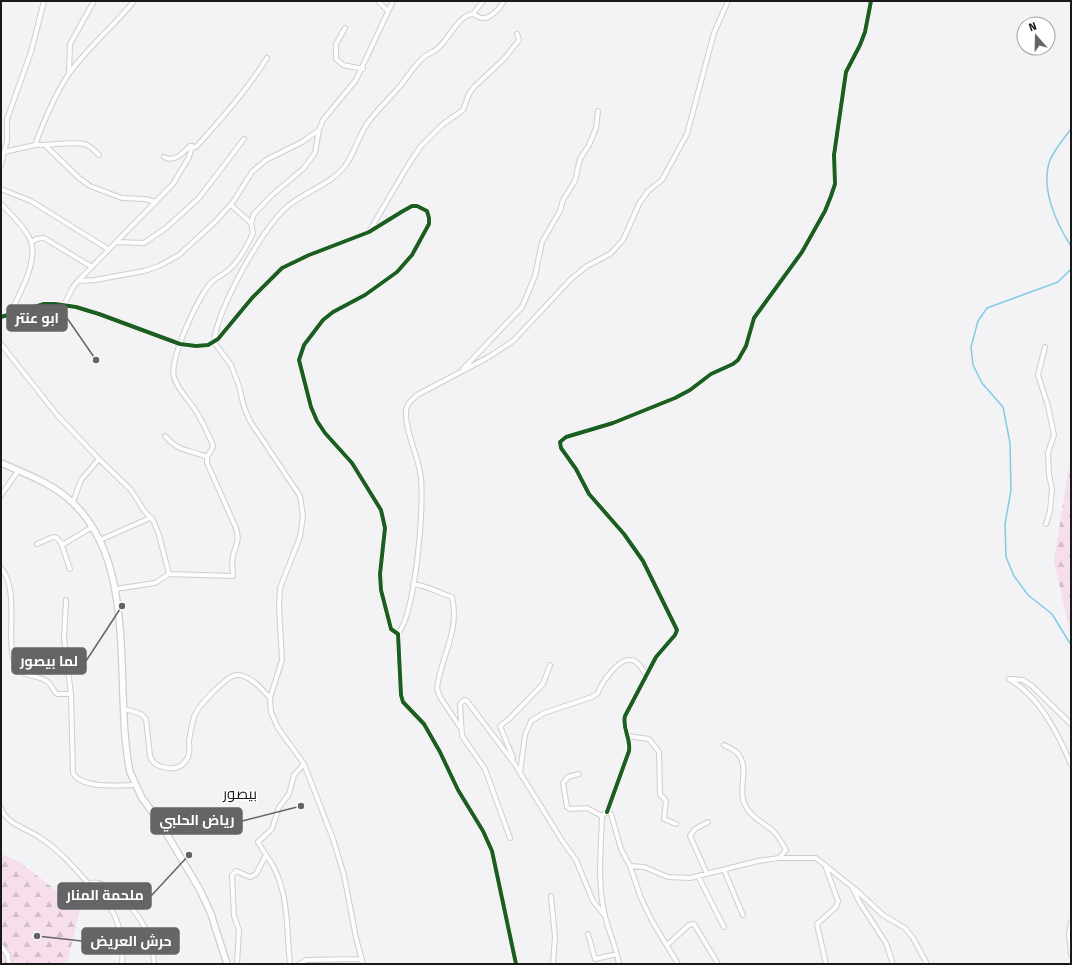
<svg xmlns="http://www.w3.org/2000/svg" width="1072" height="965" viewBox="0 0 1072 965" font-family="'Fira Sans',Cairo,sans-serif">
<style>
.forest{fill:url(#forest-firs)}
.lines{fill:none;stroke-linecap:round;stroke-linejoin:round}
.stream{stroke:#84cae7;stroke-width:1.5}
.minor-casing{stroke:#ceced0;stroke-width:6}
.tertiary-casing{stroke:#ceced0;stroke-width:8}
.minor{stroke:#fdfdfe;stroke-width:4}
.tertiary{stroke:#fdfdfe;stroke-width:5.5}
.cycleway-casing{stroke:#fff;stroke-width:6}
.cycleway{stroke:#1b5e20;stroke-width:4}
.labels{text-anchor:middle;stroke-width:3;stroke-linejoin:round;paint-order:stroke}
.quarter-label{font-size:15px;fill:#19191a;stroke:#fff}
.leader{fill:none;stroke:#656567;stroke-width:1.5}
.callout-dot{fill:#656567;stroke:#fff;stroke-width:1.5}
.callout{fill:#656567;stroke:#656567;stroke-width:1.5}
.callout-label{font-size:14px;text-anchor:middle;font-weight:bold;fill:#fff}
</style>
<defs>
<pattern id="forest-firs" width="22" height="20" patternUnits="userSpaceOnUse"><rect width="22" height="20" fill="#f6deec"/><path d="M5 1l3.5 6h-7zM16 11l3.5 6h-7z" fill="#d2beca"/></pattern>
</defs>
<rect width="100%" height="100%" fill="#f3f3f5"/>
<path class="forest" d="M1071,454V637L1054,561Z
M1,854L18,861L80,909L67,964H1Z"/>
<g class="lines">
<path class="stream" d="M1071,129C1063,139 1055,149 1050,160C1040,188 1056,223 1071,246
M1071,269L1058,282L987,308L978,321L971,347L973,365L982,383L1003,407L1010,443L1011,490L1005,524L1006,557L1014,576L1028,595L1052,614L1071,645"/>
<g class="minor-casing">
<path id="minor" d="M378,1L388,11
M473,14L483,1
M345,28L336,44V59L343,65L363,69
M69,74L70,44L94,1
M35,145C50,146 70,141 84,144C90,145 95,151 99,155
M46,146L79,178L90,186L122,198L145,199L156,202
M193,148L197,146C222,118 247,90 267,58
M4,152L7,141V119L31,52L44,1
M1,165L4,152L35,145C44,121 54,96 68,75C87,48 113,27 134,1
M1,189L31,201L108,249
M1,204C11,214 22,224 29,237C41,258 19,295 9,315
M231,205L251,223
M370,230L410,162L421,146L442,125L463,110L469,94L474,87L504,59L519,40L517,34
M32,242L36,239L44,238L92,267
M117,242L144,243L166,228L199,198L244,139
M78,281L95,280L144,271L159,266L179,255L215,222L233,202L252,172L266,160L302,142L319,130
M64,305L73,287L78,281L173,184L189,157L192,146H190C183,153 174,163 164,157
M1,317L44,304H55L76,307L99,314L180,344L196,346L208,345L218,339L252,298L282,268L309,255L369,232L403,211L412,206H417L427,211L429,218V224L412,255L397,272L365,295L333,312L323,320L304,345L299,360L311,407L317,421L325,433L352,463L381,510L385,528L380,574L381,590L391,629L398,634L401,695L403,702L424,724L440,752L458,790L483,831L492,851L516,964
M1,344L58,416L99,459L81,480L73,502
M1045,347L1038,375L1048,406L1054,435L1048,453L1049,475L1052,489L1050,511L1046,524
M463,369L522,307L535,276L542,242L560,211L563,200L575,181L580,159L589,145L596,128L598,111
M165,436C180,453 189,449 207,457
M99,459L131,490L145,512L153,520L159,535L169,574L155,583L115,589
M1,495L18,471
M100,540L150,518
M61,543L70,569
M37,544L53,537L57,538L61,543L64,544L92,527
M1,568C22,593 2,648 18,668C26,678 39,675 48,682C52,685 53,691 57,694H71
M169,574L233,576C233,570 231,562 233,556C236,544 240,541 236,528L207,463V457L213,447L212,443C207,431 201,419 194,408C187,398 178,390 174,377C169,360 198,296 211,283C215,278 221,276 226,272C238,264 247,246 253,233L251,223L254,214L272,195L303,169L315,153L319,130L323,120L356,80L393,1
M413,584C429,586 436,592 452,597C460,632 441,656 437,688L440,697L460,727
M66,600L64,638L71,694L73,773C81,789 119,785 135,785
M398,634C416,610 424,509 421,478C419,457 405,432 406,412C406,404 412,400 417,395L487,358L513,341L571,279L587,266L610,254L623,240L639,204L648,191L662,180L687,134L714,33L728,1
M1009,679C1040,697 1057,732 1071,764
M1011,679L1023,680L1032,686L1071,724
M125,709L141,714L146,719L150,756C152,762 156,766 163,767C172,770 182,768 187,759C191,753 189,748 189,741C190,734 192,724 194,717C197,707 227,675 237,675C250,675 262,689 270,698
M627,736L649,739L659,752L660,794L666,801L664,819L676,824
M724,745C728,747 736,750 739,755C749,770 738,787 744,803C750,817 761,821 772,830C778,835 782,843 786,850L779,858
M513,758L500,726L509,719L543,684L550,665
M520,773L525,735L531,721L544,713L592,697L598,693C601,683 619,658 630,660C638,660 642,669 646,675
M579,774L568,777L563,783L567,807L571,809L587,808L602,816
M1,808C6,824 26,828 39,837C57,848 72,865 86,881C90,886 97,890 101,895C119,915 124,939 122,964
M607,812L629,751C631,738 622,729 625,716L656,657L675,635L677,630L643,561L624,534L589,494L576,469L561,448L560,442L566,437L613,423L675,398L690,390L711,374L733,364L738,360L746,346L754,318L802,252L825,211L831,196L835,184L834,155L846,72L860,45L865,32L871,1
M510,838L485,769L462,736L460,704L464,700L467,701L514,763L563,842L576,860L593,901L605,916
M266,855C290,886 286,928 290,964
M825,865L838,901L836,907L817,924L826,964
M630,866L644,867L668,877L690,878L758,861L779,858H816L856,890L883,915L905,928L913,938L927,964
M724,870L743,915
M707,874L690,836L695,829L708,822
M698,876L724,927
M88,884C97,881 101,883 108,888C134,904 154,933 154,964
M852,887L860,903L886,943L893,964
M551,896L555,937L553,964
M1071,922L1069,934L1071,954
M588,934L595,959L617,954
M667,945L689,925L694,924L718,964
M1,946L8,955L9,964
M237,964L239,930L234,916L232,875L236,871L250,877L256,874L266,855L258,842L272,829L279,807L289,794L294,775L304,764
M300,964L306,960L362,959
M363,964L356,938L344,875L333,839L304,764L278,728L271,712L270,698L282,660L279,607L280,588L300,537L303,516L300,496L250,421L244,407L239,386L231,365L214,342C216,311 263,226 288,206C306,191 330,185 345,166C354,154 358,137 367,124C377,110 390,98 401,85C408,76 414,66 422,59C426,54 432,53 437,49C448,41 458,15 473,14C476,15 479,18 482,18C491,19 500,8 504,1
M619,964C616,947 609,932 605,916C597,884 601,849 602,816L607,812L611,814L621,849L630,866L641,898L652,921L678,964"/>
</g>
<g class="tertiary-casing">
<path id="tertiary" d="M1,463C26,474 52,483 72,502C140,565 113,690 130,772L142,798L159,821L200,890L211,914L227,964"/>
</g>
<use href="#minor" class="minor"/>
<use href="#tertiary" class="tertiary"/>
<g class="cycleway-casing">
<path id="cycleway" d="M1,317L44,304H55L76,307L99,314L180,344L196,346L208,345L218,339L252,298L282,268L309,255L369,232L403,211L412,206H417L427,211L429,218V224L412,255L397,272L365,295L333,312L323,320L304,345L299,360L311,407L317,421L325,433L352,463L381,510L385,528L380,574L381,590L391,629L398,634L401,695L403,702L424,724L440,752L458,790L483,831L492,851L516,964
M607,812L629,751C631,738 622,729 625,716L656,657L675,635L677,630L643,561L624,534L589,494L576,469L561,448L560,442L566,437L613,423L675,398L690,390L711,374L733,364L738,360L746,346L754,318L802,252L825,211L831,196L835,184L834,155L846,72L860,45L865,32L871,1"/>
</g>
<use href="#cycleway" class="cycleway"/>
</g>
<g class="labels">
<g class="quarter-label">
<text x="240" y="799">بيصور</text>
</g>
</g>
<path class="leader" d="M96 360L67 318M122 606L86 661M301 806L242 821M189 855L151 896M37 936L82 941"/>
<g class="callout-dot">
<circle cx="96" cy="360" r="4"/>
<circle cx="122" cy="606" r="4"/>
<circle cx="301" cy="806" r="4"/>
<circle cx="189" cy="855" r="4"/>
<circle cx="37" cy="936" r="4"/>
</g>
<g class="callout">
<rect x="7" y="305" width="60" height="26" rx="4"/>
<rect x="12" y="648" width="74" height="26" rx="4"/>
<rect x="151" y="808" width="91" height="26" rx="4"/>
<rect x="58" y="883" width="93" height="26" rx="4"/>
<rect x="82" y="928" width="97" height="26" rx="4"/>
</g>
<g class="callout-label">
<text x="37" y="323">ابو عنتر</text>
<text x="49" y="666">لما بيصور</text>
<text x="197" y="825">رياض الحلبي</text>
<text x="105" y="900">ملحمة المنار</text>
<text x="131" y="946">حرش العريض</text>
</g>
<rect width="1072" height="965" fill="none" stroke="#19191a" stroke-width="4"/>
<g transform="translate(1036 36) rotate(340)"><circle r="19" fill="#ffffff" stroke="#a3a3a3"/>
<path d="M0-3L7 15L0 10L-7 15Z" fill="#656567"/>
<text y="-6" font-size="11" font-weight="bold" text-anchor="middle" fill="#19191a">N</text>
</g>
</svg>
